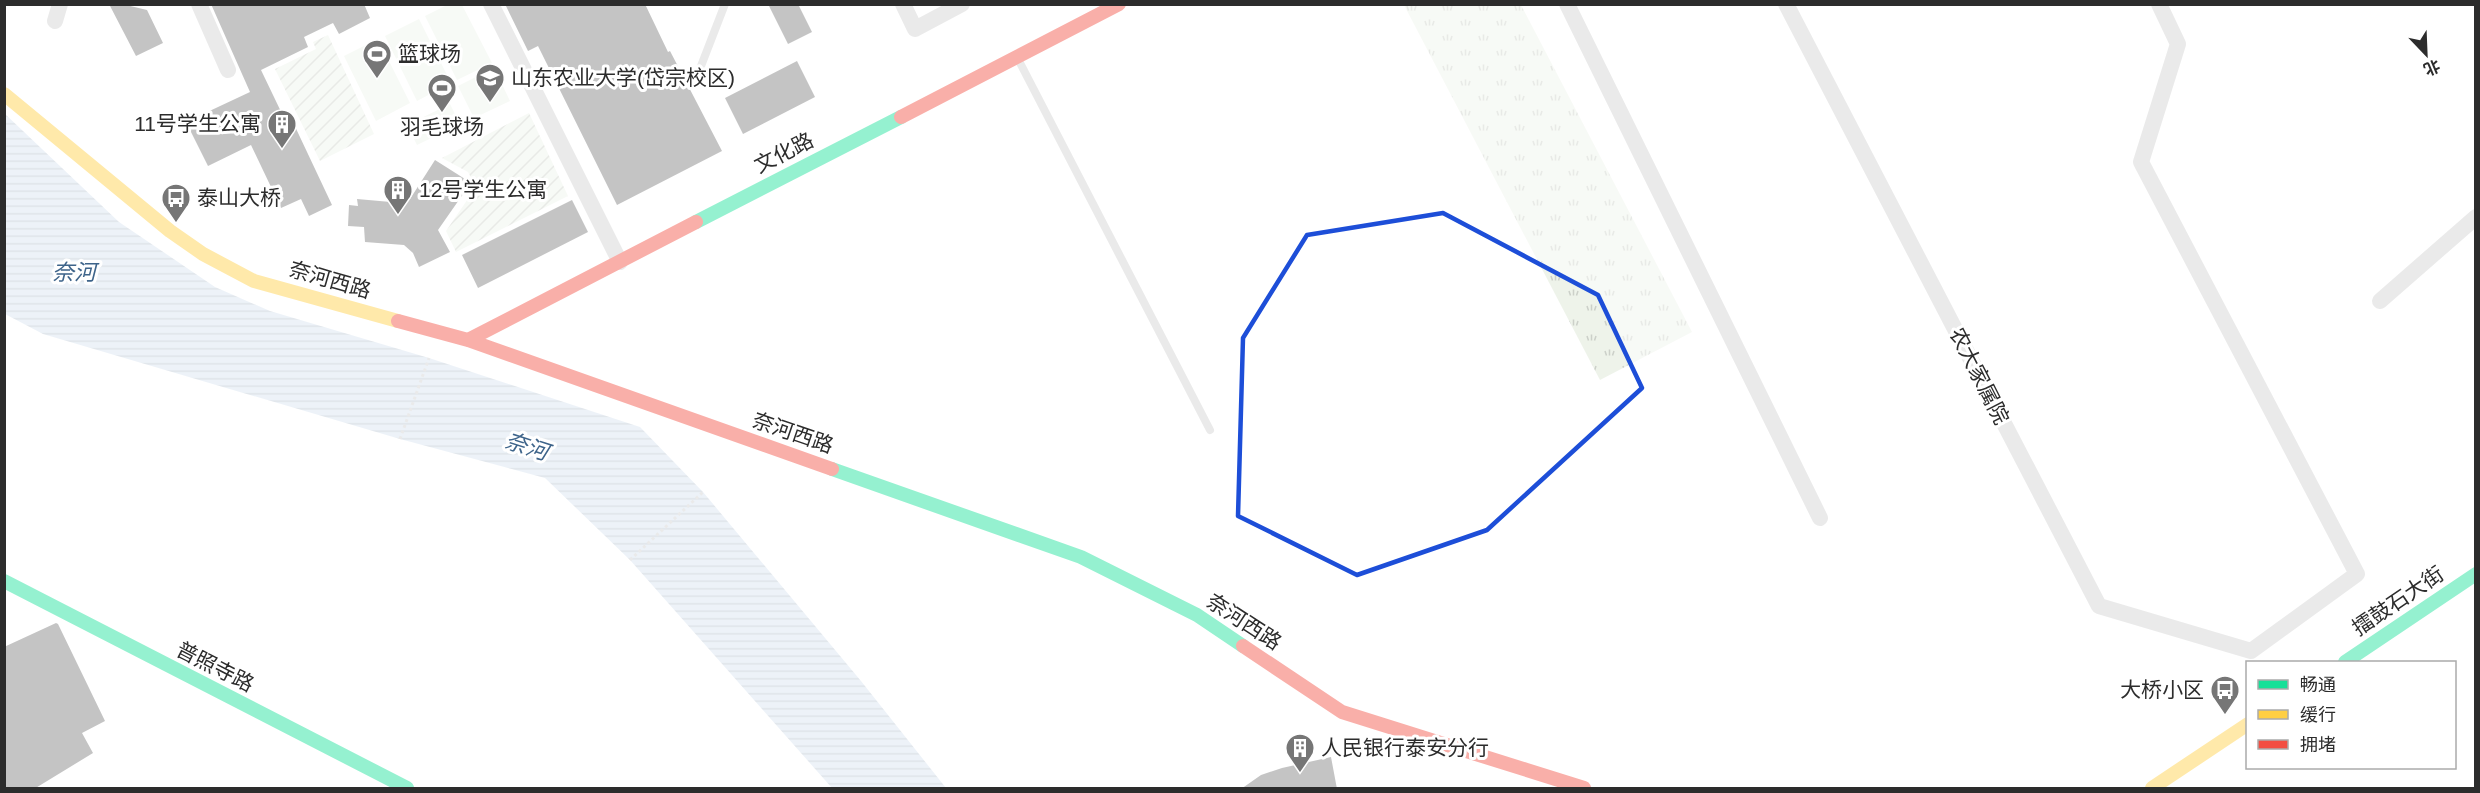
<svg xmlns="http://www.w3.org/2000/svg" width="2480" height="793" viewBox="0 0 2480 793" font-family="Arial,'Noto Sans SC',sans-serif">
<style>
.grass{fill:url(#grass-tufts)}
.garden{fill:url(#garden-furrows)}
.pitch{fill:#eef3ea}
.water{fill:url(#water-rules)}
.building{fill:#7d7d7d}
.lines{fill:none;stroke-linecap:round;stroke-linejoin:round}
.path{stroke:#d1d1d1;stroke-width:3;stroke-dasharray:3 3;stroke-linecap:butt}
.lane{stroke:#d1d1d1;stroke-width:8}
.street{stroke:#d1d1d1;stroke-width:16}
.fast{stroke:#16e098;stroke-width:14}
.slow{stroke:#ffcf43;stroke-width:14}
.jam{stroke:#f24e42;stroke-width:14}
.marked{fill:none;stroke:#1d4ed8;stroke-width:4.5;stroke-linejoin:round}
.labels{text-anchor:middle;stroke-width:6;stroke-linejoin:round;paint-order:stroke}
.poi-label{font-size:21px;fill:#2c2c2c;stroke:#fff;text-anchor:start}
.street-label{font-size:21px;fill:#2c2c2c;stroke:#fff}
.water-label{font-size:22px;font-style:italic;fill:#3e648a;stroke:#fff}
</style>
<defs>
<pattern id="grass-tufts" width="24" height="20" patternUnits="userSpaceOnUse" patternTransform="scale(1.5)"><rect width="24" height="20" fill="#eef3ea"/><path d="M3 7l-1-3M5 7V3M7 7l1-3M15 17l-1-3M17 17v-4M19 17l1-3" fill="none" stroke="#ccd0c9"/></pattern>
<pattern id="garden-furrows" width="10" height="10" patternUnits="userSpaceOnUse" patternTransform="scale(1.5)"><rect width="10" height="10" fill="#eef3ea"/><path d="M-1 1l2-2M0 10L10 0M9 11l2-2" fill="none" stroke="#ccd0c9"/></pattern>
<pattern id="water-rules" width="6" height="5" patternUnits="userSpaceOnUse" patternTransform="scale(1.5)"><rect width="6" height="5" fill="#d7e3f0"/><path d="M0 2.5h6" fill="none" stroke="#b9c3ce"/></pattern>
</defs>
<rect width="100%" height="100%" fill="#fff"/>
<path class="grass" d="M1404,5H1521L1692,332L1600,380Z"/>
<path class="garden" d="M328,35L374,134L320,161L275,69L316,49L313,42Z
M529,113L568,196L456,252L446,231L476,187L468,172L442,158Z"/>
<path class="pitch" d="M447,5H462L492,63L457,80L425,16Z
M419,19L451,83L417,101L385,36Z
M378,39L410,103L376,121L344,56Z
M494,68L510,101L474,118L458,86Z
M450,104L460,124L417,145L407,125Z"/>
<path class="water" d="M4,113L119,222L215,287L270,311L429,358L640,427L703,492L861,681L946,788H832L630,560L545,478L400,439L43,334L5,314Z"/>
<path class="building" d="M109,4H122L147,10L163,43L136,56Z
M211,4H364L370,18L339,34L333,23L304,37L308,47L261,70L285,120L291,118L332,205L309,216L301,199L281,208L251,145L208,166L186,122L250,92Z
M505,4H645L668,52L670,51L722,151L617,205L538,46L528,51Z
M768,4H798L812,32L788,44Z
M797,61L815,97L743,134L725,98Z
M435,160L465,179L468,187L438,230L450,252L419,267L413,253L404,245L365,242L364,227L348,226L349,205L358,206L357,199L402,203L410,199Z
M572,200L588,232L478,288L462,255Z
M56,623L58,624L105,721L82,733L93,753L34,789H4V647Z
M1331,757L1337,789H1241L1261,775L1282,768Z"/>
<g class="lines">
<path class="path" d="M400,439L429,358
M630,560L703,492"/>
<path class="lane" d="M1017,57L1210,430
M701,66L725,4"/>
<path class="street" d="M199,4L228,70
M491,4L620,262
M903,4L915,29L962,4
M1567,4L1820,518
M1786,4L2099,606L2251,651L2357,574L2141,162L2178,44L2159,4
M55,21L60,4
M2380,301L2476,217"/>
<path class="fast" d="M696,222L901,117
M832,469L1081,557L1197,615L1243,646
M4,581L407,788
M2345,662L2476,574"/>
<path class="slow" d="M4,94L170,231L203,254L254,281L398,321
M2152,788L2248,724"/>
<path class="jam" d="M901,117L1119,4
M398,321L468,340L832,469
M468,340L696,222
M1243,646L1342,712L1584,788"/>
</g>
<path d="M0 0H2480V793H0ZM1443,213L1598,295L1642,388L1487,530L1357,575L1238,516L1243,338L1307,235Z" fill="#fff" fill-opacity=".55" fill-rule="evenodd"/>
<path class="marked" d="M1443,213L1598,295L1642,388L1487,530L1357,575L1238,516L1243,338L1307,235Z"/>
<defs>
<g id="stadium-pin" transform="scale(1.5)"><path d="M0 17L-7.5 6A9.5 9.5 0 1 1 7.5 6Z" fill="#767676" stroke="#fff"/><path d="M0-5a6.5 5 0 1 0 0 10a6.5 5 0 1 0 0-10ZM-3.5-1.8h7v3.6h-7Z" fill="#fff"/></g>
<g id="university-pin" transform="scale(1.5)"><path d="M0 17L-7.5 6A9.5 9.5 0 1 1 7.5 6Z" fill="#767676" stroke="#fff"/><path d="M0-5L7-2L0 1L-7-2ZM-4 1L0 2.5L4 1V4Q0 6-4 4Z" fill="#fff"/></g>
<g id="building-pin" transform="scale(1.5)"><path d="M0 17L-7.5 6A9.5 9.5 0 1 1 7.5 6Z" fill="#767676" stroke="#fff"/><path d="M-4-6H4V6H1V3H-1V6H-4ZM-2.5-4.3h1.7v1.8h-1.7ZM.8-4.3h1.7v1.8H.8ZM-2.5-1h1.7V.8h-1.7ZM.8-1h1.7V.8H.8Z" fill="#fff"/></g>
<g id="bus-pin" transform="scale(1.5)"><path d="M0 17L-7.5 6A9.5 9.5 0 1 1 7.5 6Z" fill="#767676" stroke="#fff"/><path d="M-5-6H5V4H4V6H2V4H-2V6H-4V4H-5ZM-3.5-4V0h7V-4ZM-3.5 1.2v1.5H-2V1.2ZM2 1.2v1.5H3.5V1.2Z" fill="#fff"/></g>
</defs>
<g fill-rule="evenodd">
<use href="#stadium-pin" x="377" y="54"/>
<use href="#university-pin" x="490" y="78"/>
<use href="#stadium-pin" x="442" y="88"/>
<use href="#building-pin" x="282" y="124"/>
<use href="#building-pin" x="398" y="190"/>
<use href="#bus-pin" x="176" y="198"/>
<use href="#bus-pin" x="2225" y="690"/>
<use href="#building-pin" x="1300" y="748"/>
</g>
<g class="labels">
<g class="poi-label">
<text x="398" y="61">篮球场</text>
<text x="511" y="85">山东农业大学(岱宗校区)</text>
<text x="261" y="131" text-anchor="end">11号学生公寓</text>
<text x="442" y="134" text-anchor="middle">羽毛球场</text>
<text x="419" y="197">12号学生公寓</text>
<text x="197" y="205">泰山大桥</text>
<text x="2204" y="697" text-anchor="end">大桥小区</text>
<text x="1321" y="755">人民银行泰安分行</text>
</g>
<g class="street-label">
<text transform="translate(784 153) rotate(-27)" y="7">文化路</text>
<text transform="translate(330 280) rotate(16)" y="7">奈河西路</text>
<text transform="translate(1979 376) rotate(63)" y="7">农大家属院</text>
<text transform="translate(793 433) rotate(19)" y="7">奈河西路</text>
<text transform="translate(2398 601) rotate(-34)" y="7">擂鼓石大街</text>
<text transform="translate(1244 622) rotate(33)" y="7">奈河西路</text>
<text transform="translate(215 667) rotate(27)" y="7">普照寺路</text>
</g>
<g class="water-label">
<text x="74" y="280">奈河</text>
<text transform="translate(527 446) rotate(18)" y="8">奈河</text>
</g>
</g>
<rect width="2480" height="793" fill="none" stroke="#2c2c2c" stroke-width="12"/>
<rect x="2246" y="661" width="210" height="108" fill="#ffffff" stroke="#ababab" stroke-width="1.5"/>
<rect x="2258" y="680" width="30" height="9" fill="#16e098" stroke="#ababab" stroke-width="1.5"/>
<text x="2300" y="691" font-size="18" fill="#2c2c2c">畅通</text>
<rect x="2258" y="710" width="30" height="9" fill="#ffcf43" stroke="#ababab" stroke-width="1.5"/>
<text x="2300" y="721" font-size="18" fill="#2c2c2c">缓行</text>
<rect x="2258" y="740" width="30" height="9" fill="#f24e42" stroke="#ababab" stroke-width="1.5"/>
<text x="2300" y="751" font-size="18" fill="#2c2c2c">拥堵</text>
<g transform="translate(2426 54) rotate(157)" stroke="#ffffff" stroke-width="4.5" paint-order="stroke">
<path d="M0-4.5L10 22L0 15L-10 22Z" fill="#2c2c2c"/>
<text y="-9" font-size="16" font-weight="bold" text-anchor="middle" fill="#2c2c2c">北</text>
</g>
</svg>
